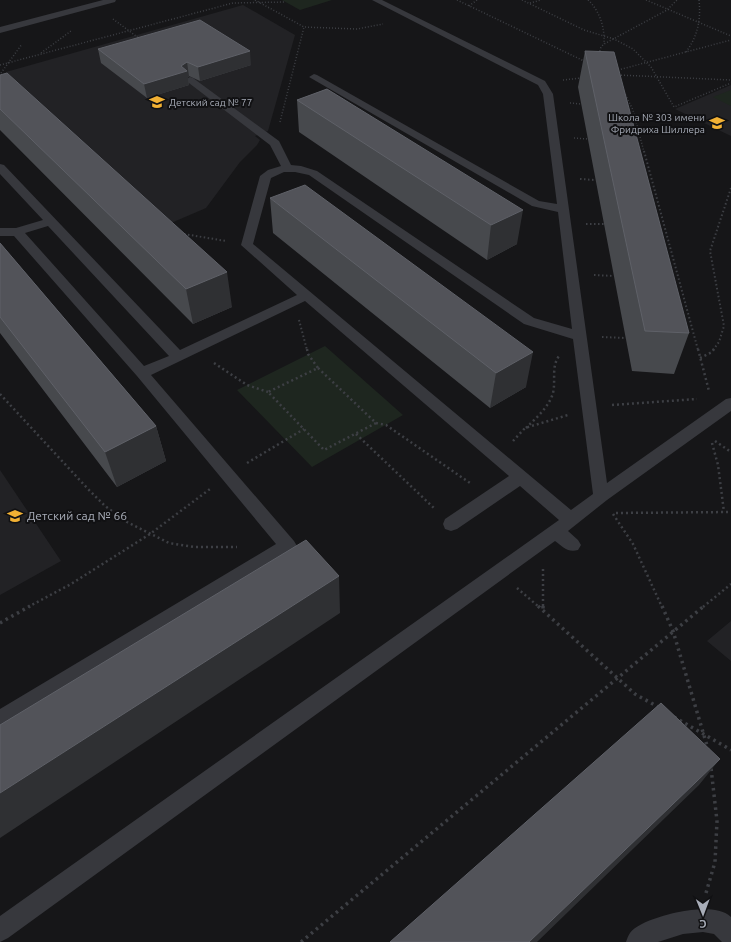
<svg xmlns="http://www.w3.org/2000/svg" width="731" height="942" viewBox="0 0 731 942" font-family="Ubuntu,sans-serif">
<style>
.built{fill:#222225}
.green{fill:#1e261f}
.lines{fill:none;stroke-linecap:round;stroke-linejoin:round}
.path-far3{stroke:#3d3f44;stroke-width:1.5;stroke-dasharray:1 2;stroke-linecap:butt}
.path-far2{stroke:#3d3f44;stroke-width:2;stroke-dasharray:1.5 2.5;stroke-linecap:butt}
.path-far1{stroke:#3d3f44;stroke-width:2.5;stroke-dasharray:2 3;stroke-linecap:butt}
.path{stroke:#3d3f44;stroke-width:3.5;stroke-dasharray:2.5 4;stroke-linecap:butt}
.lane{fill:#37383d;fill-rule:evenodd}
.wall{fill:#47494d}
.shaded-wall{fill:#2f3033}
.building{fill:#525359;stroke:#5f6168}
.labels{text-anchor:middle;stroke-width:4;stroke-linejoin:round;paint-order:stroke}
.far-poi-label{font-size:10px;fill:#a8adb8;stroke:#111113;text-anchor:start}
.poi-label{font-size:12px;fill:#a8adb8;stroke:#111113;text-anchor:start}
</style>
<rect width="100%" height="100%" fill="#161618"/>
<path class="built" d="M243,5L295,35L268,131L255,136L260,140L257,145L240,162L206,208L171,223L6,72Z
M731,85V136L675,109Z
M0,470L61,561L0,595Z
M731,621V661L707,641Z"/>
<path class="green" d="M282,0H332L300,10Z
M731,90V106L713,97Z
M325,346L403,415L312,467L237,390Z"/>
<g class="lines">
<path class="path-far3" d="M255,0L304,27L357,29L383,24
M457,0L586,62
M522,0L584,30L614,39L633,49L651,67L674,107L731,83
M588,0C600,11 605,28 604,44
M646,0L731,36
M530,3L541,0
M469,6L477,0
M113,19L140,39
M686,52C698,36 701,19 699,0
M41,53L71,31
M599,54L601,47L604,44L667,10L677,0
M0,65L233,3L285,2
M618,70L731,40
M1,73L22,44
M618,75L731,80
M563,80L581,78
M624,92L633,110L644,152
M570,103L581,104
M280,122L304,27
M574,138L588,139"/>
<path class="path-far2" d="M644,151L698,350
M580,179L595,180
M586,224H604
M184,234L226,241
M594,275L614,276
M299,320L307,350
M602,337L625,338
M713,350L719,342L724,326L710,251L731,188"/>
<path class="path-far1" d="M307,349L308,354L318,368
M698,349L709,391
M700,358L712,352L714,349
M214,363L247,385L268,392
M318,368L376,423L324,450L268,392Z
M0,394L88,489L105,506L127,522L169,543L194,547H237
M612,405L697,399
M376,423L386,425L470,483
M526,428C536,418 549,407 553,393C556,380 551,367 559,356
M356,434L435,509
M513,441L525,428L568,415
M715,441L731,452
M712,443L718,465L724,512
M247,463L304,429
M616,513L731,512
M613,514L633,544L662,607
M543,569V607
M517,588L539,607
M28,607L71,584L150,534L210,489
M703,607L731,584"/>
<path class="path" d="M538,606L635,694L660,708
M543,606V612
M662,606L673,631L708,749
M0,623L30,606
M674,717L731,750
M706,893L715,862L717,821L711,768
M301,942L704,606"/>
<path class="lane" d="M103,0H116L115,2L0,33V27Z
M372,0H382L545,81L553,94L607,483L726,399L731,398V411L607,500L568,531L578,540L581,545L578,550C568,553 563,547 555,541L8,938L0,942V916L559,520L520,486L457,529L451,531L445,529L443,524L445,519L509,476L305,301L151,375L294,541L297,546L294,551L7,727L0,730V709L276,544L137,376L14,236H0V228H16L43,220L0,174V164L4,165L180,350L297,295L241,245L260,176L268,170L281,166L270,145L185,80L190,77L193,78L279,141L291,165L301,166L317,171L534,318L572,329L558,212L532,206L309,77L314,74L317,75L539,201L557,204L543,94L538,85ZM284,172H295L309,175L524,324L573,339L593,494L571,510L253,244L271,178ZM48,226L169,356L144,366L25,233Z
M691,910C704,909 721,908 731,917V942H722L714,934L703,932L683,934L658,942H626C627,939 628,936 630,933C640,920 675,912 691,910Z"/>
</g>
<path class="wall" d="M98,49L251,65L200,81L189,76L188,77L189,85L147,98L101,63Z
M585,51L689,333L674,374L632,371L578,87Z
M0,75L232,307L193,324L0,130Z
M327,89L517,244L487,260L299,132L297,100Z
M270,198L526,387L490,408L273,233Z
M0,243L156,426L166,461L117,487L0,333Z"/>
<path class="shaded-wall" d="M250,51L251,65L200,81L198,67Z
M187,62L189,76L188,77L189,85L147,98L144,84L181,66Z
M523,210L517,244L487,260L491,225Z
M227,272L232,307L193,324L186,289Z
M533,352L526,387L490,408L496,373Z
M156,426L166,461L117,487L105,452Z
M339,576L340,613L0,838V793Z
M720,759L699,785L537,942H529Z"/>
<path class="building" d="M200,20L250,51L198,67L187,62L181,66L187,71L144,84L98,49Z
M585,51L614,52L689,333L645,331Z
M7,73L227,272L186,289L0,109V75Z
M327,89L523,210L491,225L297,100Z
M305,185L533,352L496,373L270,198Z
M0,243L156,426L105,452L0,317Z
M306,540L339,576L0,793V725Z
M661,703L720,759L529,942H390Z"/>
<defs>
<g id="school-bare" transform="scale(1.2)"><path d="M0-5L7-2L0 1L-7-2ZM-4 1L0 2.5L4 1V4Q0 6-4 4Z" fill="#f2b134" stroke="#111113" stroke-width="2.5" paint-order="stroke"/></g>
</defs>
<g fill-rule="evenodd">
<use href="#school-bare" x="157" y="102"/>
<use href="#school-bare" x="717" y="123"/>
<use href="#school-bare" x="15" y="516"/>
</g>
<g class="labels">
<g class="far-poi-label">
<text x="169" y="106">Детский сад № 77</text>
<text x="705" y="121" text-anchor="end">Школа № 303 имени<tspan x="705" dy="12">Фридриха Шиллера</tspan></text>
</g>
<g class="poi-label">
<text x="27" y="520">Детский сад № 66</text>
</g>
</g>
<g transform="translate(703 914) rotate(179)" stroke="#111113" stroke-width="3" paint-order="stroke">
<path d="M0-3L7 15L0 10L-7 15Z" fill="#a8adb8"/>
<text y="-6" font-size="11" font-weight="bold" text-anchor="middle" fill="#a8adb8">С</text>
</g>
</svg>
